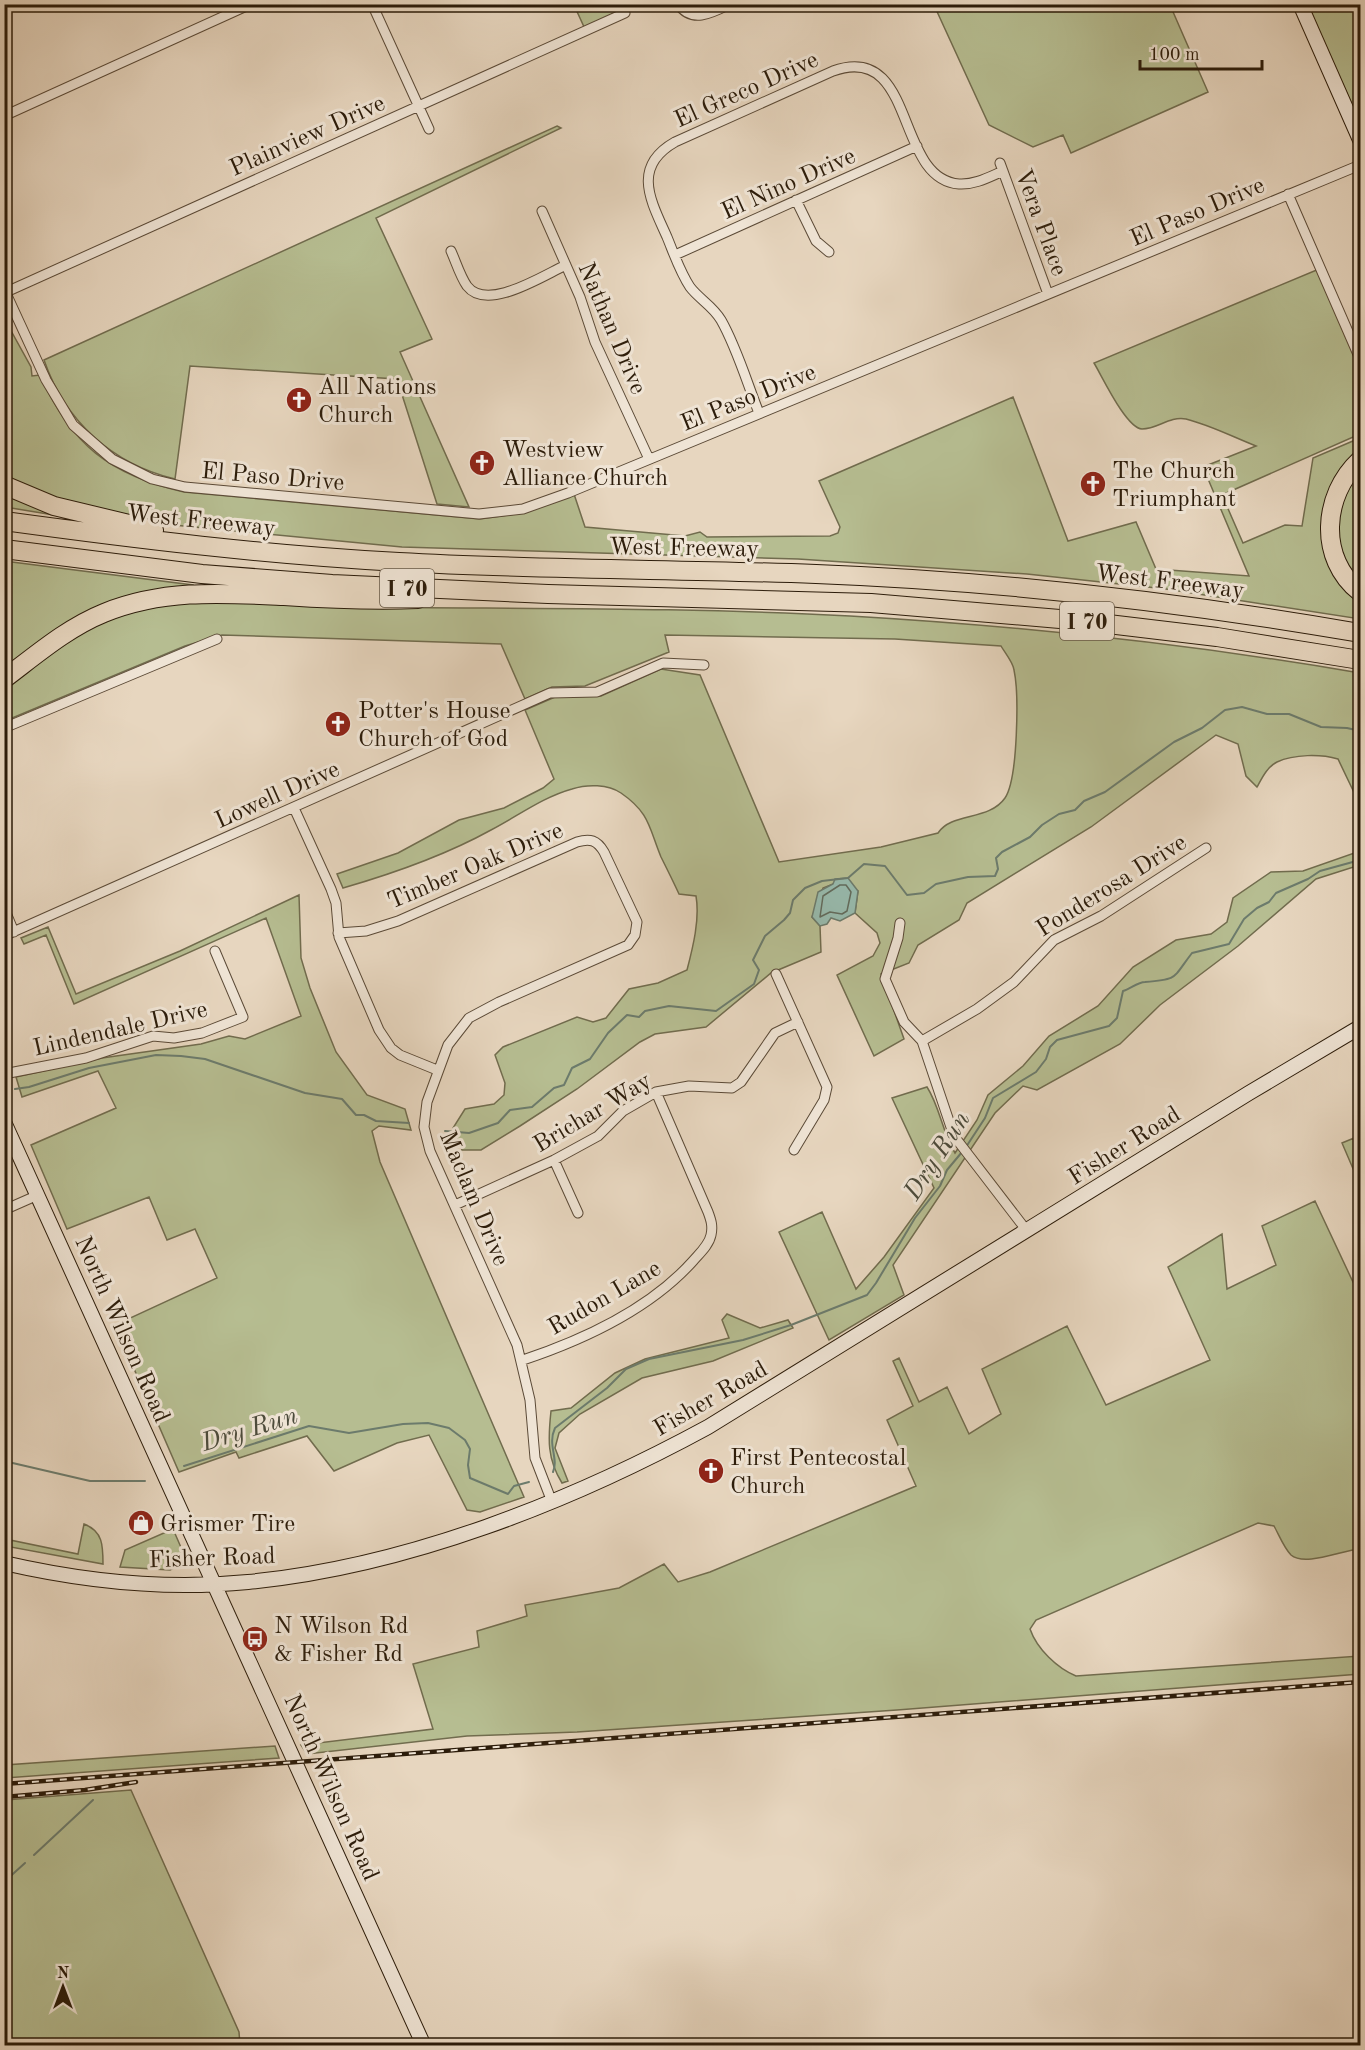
<svg xmlns="http://www.w3.org/2000/svg" width="1365" height="2050" viewBox="0 0 1365 2050" font-family="'Old Standard TT',serif">
<style>
.green{fill:#b6bd91;stroke:#716c4e;stroke-width:1.5}
.water{fill:#97baad;stroke:#6c7b6c;stroke-width:1.5}
.lines{fill:none;stroke-linecap:round;stroke-linejoin:round}
.shore{stroke:#626b5c;stroke-width:1.5}
.stream{stroke:#6c7b6c;stroke-width:2}
.minor-casing{stroke:#5b4a37;stroke-width:11}
.secondary-casing{stroke:#2c1c0a;stroke-width:16}
.motorway-casing{stroke:#2c1c0a;stroke-width:20}
.minor{stroke:#efe4d5;stroke-width:9}
.secondary{stroke:#efe4d5;stroke-width:14}
.motorway{stroke:#e7d6bf;stroke-width:18}
.rail-casing{stroke:#2c1c0a;stroke-width:4.5}
.rail{stroke:#efe4d5;stroke-width:2;stroke-dasharray:7;stroke-linecap:butt}
.labels{text-anchor:middle;stroke-width:6;stroke-linejoin:round;paint-order:stroke}
.shield{fill:#efe4d5;stroke:#665847;stroke-width:1.5}
.shield-label{font-size:22px;font-weight:bold;fill:#2c1c0a}
.street-label{font-size:24px;fill:#2c1c0a;stroke:#efe4d5}
.poi-label{font-size:24px;fill:#2c1c0a;stroke:#efe4d5;text-anchor:start}
.water-label{font-size:26px;font-style:italic;fill:#4c4b3b;stroke:#efe4d5}
</style>
<rect width="100%" height="100%" fill="#e7d6bf"/>
<filter id="stains"><feTurbulence type="fractalNoise" baseFrequency=".00333" numOctaves="4"/><feColorMatrix values="0 0 0 0 .2 0 0 0 0 .09 0 0 0 0 .02 0 0 0 .5 -.17"/></filter>
<radialGradient id="worn" r=".72"><stop offset=".6" stop-color="#630" stop-opacity="0"/><stop offset="1" stop-color="#630" stop-opacity=".3"/></radialGradient>
<path class="green" d="M574,5H624L626,10L585,29Z
M934,5H1170L1208,92L1071,153L1063,135L1033,147L989,125Z
M1306,5H1360V122Z
M557,126L561,128L376,218L432,339L400,352L469,507L437,504L397,379L190,366L175,479C112,464 65,421 44,360Z
M1319,269L1360,365V434L1222,495L1243,543L1285,525L1302,526L1313,458L1360,438V452L1326,523L1360,597V619L1166,589L1027,574L798,559L402,547L163,524L112,516L61,503L5,478L4,318L31,367L32,376L40,375C71,445 110,475 184,492L480,519L523,513L574,494L585,527L685,536L700,532L707,537L830,536L838,533L840,527L819,481L1013,397L1068,541L1136,522L1156,569L1249,576L1203,467L1256,446C1233,437 1210,425 1186,419C1169,416 1158,429 1142,429C1126,428 1102,376 1094,363Z
M1360,468V584C1337,560 1331,523 1344,491C1347,483 1355,475 1360,468Z
M4,489L60,516L5,507Z
M4,561L193,585V587L148,595L5,671Z
M175,600C235,602 295,606 354,607C520,609 685,607 850,616C1022,626 1191,644 1360,673V805L1338,759C1321,754 1294,754 1277,762C1267,767 1262,778 1257,787L1246,776L1238,744L1216,735L1091,827L967,903L959,920L918,945L909,963L881,974L904,1039L874,1056L837,975L873,956L880,943L877,933L855,913L858,891L833,884L823,888L812,917L820,926L821,952L771,973L706,1027L655,1034L640,1042L577,1089L520,1126L481,1150H462L453,1128L465,1109L494,1104L504,1095L505,1083L495,1055L503,1047L577,1017L593,1022L606,1018L629,989L658,983L687,970C693,947 700,919 696,896L679,894C673,881 667,869 661,857C649,828 650,813 621,793C608,784 587,784 572,789C543,797 518,816 491,830C444,856 395,873 343,888L337,874L398,853L459,820L504,808L543,788L554,779L525,710L555,697L601,696L661,669L700,675L779,862L881,847L938,833C952,812 989,821 1005,798C1018,779 1019,693 1014,670C1013,662 1005,653 1001,646L895,639L665,635L669,652L585,686L552,687L525,699L501,644L222,635L185,646L5,721V686L70,639L117,614Z
M1360,851V865L1316,879L1238,946L1160,1005L1120,1044L1037,1090L1023,1086L995,1113L893,1265L904,1295L829,1340L779,1232L822,1212L856,1289L884,1257L934,1188L892,1098L927,1087C940,1107 942,1132 955,1153L977,1120L988,1095L1023,1066L1049,1036L1098,1006L1133,967L1176,940L1211,934L1227,922L1233,898L1271,872L1303,871Z
M299,895L301,958L310,988L336,1052L367,1095L405,1109L411,1130L379,1126L372,1131L380,1162L524,1497L480,1512L467,1510L429,1435L397,1443L334,1471L307,1436L239,1458L236,1452L179,1472L115,1325L217,1278L195,1229L167,1240L149,1197L67,1229L31,1145L116,1108L98,1071L22,1097L16,1077L102,1058L201,1044L229,1036L245,1039L301,1016L266,918L74,1004L46,935L24,944L21,938L48,927L76,994L180,951Z
M1354,1138L1360,1151V1185L1342,1143Z
M1315,1201L1360,1297V1549C1342,1550 1305,1567 1291,1555C1284,1548 1279,1535 1274,1526L1258,1523L1036,1620L1030,1629C1037,1649 1057,1668 1076,1676L1360,1656V1674L897,1710L577,1732L467,1736L307,1754L301,1745L433,1729L413,1664L479,1647L477,1631L527,1616L525,1605L619,1588L664,1564L678,1582L710,1572L916,1486L887,1420L913,1406L893,1361L899,1358L919,1402L947,1387L969,1434L1001,1414L982,1369L1067,1326L1106,1405L1210,1360L1168,1267L1222,1234L1227,1289L1276,1265L1262,1226Z
M727,1314L760,1328L788,1320L793,1328L713,1361L642,1378L580,1414L559,1433L555,1448L568,1481L562,1483C547,1459 548,1439 551,1411L571,1408L615,1373L645,1359L729,1338L722,1320Z
M84,1524C103,1531 103,1546 103,1564L5,1546V1539L78,1554Z
M173,1529L183,1552L179,1566L170,1570L120,1567L125,1550Z
M275,1746L279,1758L5,1778V1765Z
M131,1790L239,2032L240,2045H5V1800Z"/>
<path class="water" d="M848,878L858,891L855,913L840,921L831,918L827,924L820,926L812,917L818,892L833,884L835,879Z"/>
<g class="lines">
<path class="shore" d="M840,885H846L851,892L847,911L842,914L830,912L820,917L823,896Z"/>
<path class="stream" d="M15,1089L29,1087L89,1068L156,1055L181,1056L205,1059L305,1093L342,1099L356,1115H364L376,1121L409,1123
M445,1131L469,1133L498,1123L510,1110L532,1107L554,1088L564,1085L572,1068L590,1059L608,1033L627,1015L639,1017L645,1011L669,1006L716,1011L754,984L759,970L753,960L765,936L784,920L790,913L793,900L805,888L822,881L848,878L864,864L885,866L907,895L924,893L936,884L968,877L995,876L998,869L996,858L1002,852L1030,837L1042,825L1059,814L1075,810L1084,801L1105,792L1174,742L1202,728L1225,710L1242,707L1267,714H1289L1321,727L1347,728L1360,731
M966,1147L985,1118L993,1098L1036,1072L1046,1059L1050,1047L1057,1040L1109,1026L1117,1018L1123,991C1130,989 1138,982 1145,982C1179,979 1172,979 1192,953L1229,944L1244,919L1257,908L1269,902L1276,893L1308,879L1320,871L1360,860
M4,1461L90,1481H145
M184,1466L309,1426L349,1433L403,1424L428,1423L449,1428L465,1440L470,1449L468,1465L470,1478L508,1494L514,1486L529,1482
M553,1472C559,1458 547,1445 555,1428L607,1388L626,1369L649,1359L743,1340L791,1325L867,1295L876,1283L915,1218L940,1186L947,1170L962,1152
M34,1855L93,1800
M4,1882L25,1863"/>
<g class="minor-casing">
<path id="minor" d="M372,4L429,129
M678,4C692,24 712,13 730,4
M4,116L251,4
M1000,163L1048,294
M1288,194L1360,359
M796,200L816,241L829,252
M542,211L580,297L595,342L649,459
M451,251C456,262 460,276 467,286C487,312 542,276 566,265
M675,255L917,146
M4,289L46,380L73,425L112,459L152,479L185,487L479,514L523,509L568,493L1360,165
M4,293L625,13
M759,413C747,383 737,348 721,320C713,306 699,299 690,287C680,272 674,254 667,237C651,201 631,167 675,142L833,71C917,41 894,179 959,184C975,185 989,177 1003,171
M4,728L217,639
M294,808L331,889L336,903L339,937L379,1030L391,1048L400,1055L437,1070
M4,908L14,932
M900,923L898,938L885,979L904,1022L922,1041
M338,933L366,931L398,921L577,842C590,838 597,840 604,852L637,922L635,935L628,945L499,1002L469,1018L448,1045L427,1102L424,1127L430,1151L517,1345L530,1400L535,1458L552,1502
M4,936L550,693L597,692L663,663L704,665
M776,974L827,1087L824,1100L794,1150
M922,1041L977,1009L1014,982L1054,940L1101,916L1206,848
M922,1041L954,1136L1027,1231
M4,1074L86,1058L153,1036L174,1038L202,1033L243,1017L215,951
M554,1160L578,1213
M455,1205L554,1160L598,1136L623,1111L656,1092L689,1086L732,1088L741,1082L775,1033L798,1022
M4,1210L38,1195
M523,1360C583,1340 650,1309 693,1261C700,1253 709,1245 711,1235C713,1226 711,1220 708,1212L656,1092"/>
</g>
<g class="secondary-casing">
<path id="secondary" d="M1300,4L1360,140
M4,1122L424,2046
M4,1563C82,1581 168,1590 248,1582C406,1567 570,1502 708,1427L1249,1093L1360,1027"/>
</g>
<g class="motorway-casing">
<path id="motorway" d="M1360,460C1322,495 1318,559 1360,592
M4,485L54,506L154,530
M4,521C136,539 267,555 399,562C538,570 677,569 816,574C998,581 1181,602 1360,633
M4,549L202,574L332,584L548,594L871,603L1083,621L1217,637L1360,660
M4,679C36,655 67,628 104,613C163,589 222,593 284,596C329,599 373,601 418,599"/>
</g>
<use href="#minor" class="minor"/>
<use href="#secondary" class="secondary"/>
<use href="#motorway" class="motorway"/>
<g class="rail-casing">
<path id="rail" d="M4,1784L1360,1682
M4,1797L85,1790L136,1782"/>
</g>
<use href="#rail" class="rail"/>
</g>
<defs>
<g id="church-disc" transform="scale(1.35)"><circle r="9.5" fill="#8f2418" stroke="#efe4d5"/><path d="M-1.2-6h2.4v3.5h3.3v2.4h-3.3V6h-2.4V-.1h-3.3v-2.4h3.3Z" fill="#fff"/></g>
<g id="shop-disc" transform="scale(1.35)"><circle r="9.5" fill="#8f2418" stroke="#efe4d5"/><path d="M-5-2.5h2.3a2.7 3.5 0 0 1 5.4 0H5L5.5 6h-11ZM-1.5-2.5h3a1.5 2.3 0 0 0-3 0Z" fill="#fff"/></g>
<g id="bus-disc" transform="scale(1.35)"><circle r="9.5" fill="#8f2418" stroke="#efe4d5"/><path d="M-5-6H5V4H4V6H2V4H-2V6H-4V4H-5ZM-3.5-4V0h7V-4ZM-3.5 1.2v1.5H-2V1.2ZM2 1.2v1.5H3.5V1.2Z" fill="#fff"/></g>
</defs>
<g fill-rule="evenodd">
<use href="#church-disc" x="299" y="400"/>
<use href="#church-disc" x="482" y="463"/>
<use href="#church-disc" x="1093" y="484"/>
<use href="#church-disc" x="338" y="724"/>
<use href="#church-disc" x="711" y="1471"/>
<use href="#shop-disc" x="141" y="1523"/>
<use href="#bus-disc" x="255" y="1639"/>
</g>
<g class="labels">
<g class="shield">
<rect x="380" y="569" width="54" height="38" rx="4.5"/>
<rect x="1060" y="602" width="54" height="38" rx="4.5"/>
</g>
<g class="shield-label">
<text x="407" y="596">I 70</text>
<text x="1087" y="629">I 70</text>
</g>
<g class="street-label">
<text transform="translate(746 89) rotate(-24)" y="8">El Greco Drive</text>
<text transform="translate(307 135) rotate(-24)" y="8">Plainview Drive</text>
<text transform="translate(788 183) rotate(-24)" y="8">El Nino Drive</text>
<text transform="translate(1197 211) rotate(-23)" y="8">El Paso Drive</text>
<text transform="translate(1042 222) rotate(70)" y="8">Vera Place</text>
<text transform="translate(613 328) rotate(67)" y="8">Nathan Drive</text>
<text transform="translate(748 397) rotate(-22)" y="8">El Paso Drive</text>
<text transform="translate(273 476) rotate(5)" y="8">El Paso Drive</text>
<text transform="translate(201 520) rotate(6)" y="8">West Freeway</text>
<text transform="translate(684 547) rotate(1)" y="8">West Freeway</text>
<text transform="translate(1170 581) rotate(7)" y="8">West Freeway</text>
<text transform="translate(277 794) rotate(-24)" y="8">Lowell Drive</text>
<text transform="translate(475 865) rotate(-23)" y="8">Timber Oak Drive</text>
<text transform="translate(1111 885) rotate(-32)" y="8">Ponderosa Drive</text>
<text transform="translate(120 1028) rotate(-13)" y="8">Lindendale Drive</text>
<text transform="translate(592 1112) rotate(-31)" y="8">Brichar Way</text>
<text transform="translate(1124 1145) rotate(-32)" y="8">Fisher Road</text>
<text transform="translate(475 1198) rotate(67)" y="8">Maclam Drive</text>
<text transform="translate(604 1297) rotate(-30)" y="8">Rudon Lane</text>
<text transform="translate(123 1329) rotate(66)" y="8">North Wilson Road</text>
<text transform="translate(710 1398) rotate(-30)" y="8">Fisher Road</text>
<text transform="translate(212 1557) rotate(-2)" y="8">Fisher Road</text>
<text transform="translate(332 1787) rotate(66)" y="8">North Wilson Road</text>
</g>
<g class="poi-label">
<text x="318" y="394">All Nations<tspan x="318" dy="28">Church</tspan></text>
<text x="502" y="457">Westview<tspan x="502" dy="28">Alliance Church</tspan></text>
<text x="1112" y="478">The Church<tspan x="1112" dy="28">Triumphant</tspan></text>
<text x="358" y="718">Potter's House<tspan x="358" dy="28">Church of God</tspan></text>
<text x="730" y="1465">First Pentecostal<tspan x="730" dy="28">Church</tspan></text>
<text x="160" y="1531">Grismer Tire</text>
<text x="274" y="1633">N Wilson Rd<tspan x="274" dy="28">&amp; Fisher Rd</tspan></text>
</g>
<g class="water-label">
<text transform="translate(936 1155) rotate(-57)" y="9">Dry Run</text>
<text transform="translate(249 1428) rotate(-17)" y="9">Dry Run</text>
</g>
</g>
<rect width="1365" height="2050" fill="none" stroke="#e7d6bf" stroke-width="24"/>
<rect x="6" y="6" width="1353" height="2038" fill="none" stroke="#2c1c0a" stroke-width="3"/>
<rect x="12" y="12" width="1341" height="2026" fill="none" stroke="#2c1c0a" stroke-width="1.5"/>
<g transform="translate(63 1987)" stroke="#efe4d5" stroke-width="4.5" paint-order="stroke">
<path d="M0-4.5L10 22L0 15L-10 22Z" fill="#2c1c0a"/>
<text y="-9" font-size="16" font-weight="bold" text-anchor="middle" fill="#2c1c0a">N</text>
</g>
<path d="M1140 60v9h122v-9" fill="none" stroke="#2c1c0a" stroke-width="3"/>
<text x="1149" y="60" font-size="18" fill="#2c1c0a" stroke="#efe4d5" stroke-width="4.5" paint-order="stroke">100 m</text>
<rect width="100%" height="100%" filter="url(#stains)"/>
<rect width="100%" height="100%" fill="url(#worn)"/>
</svg>
